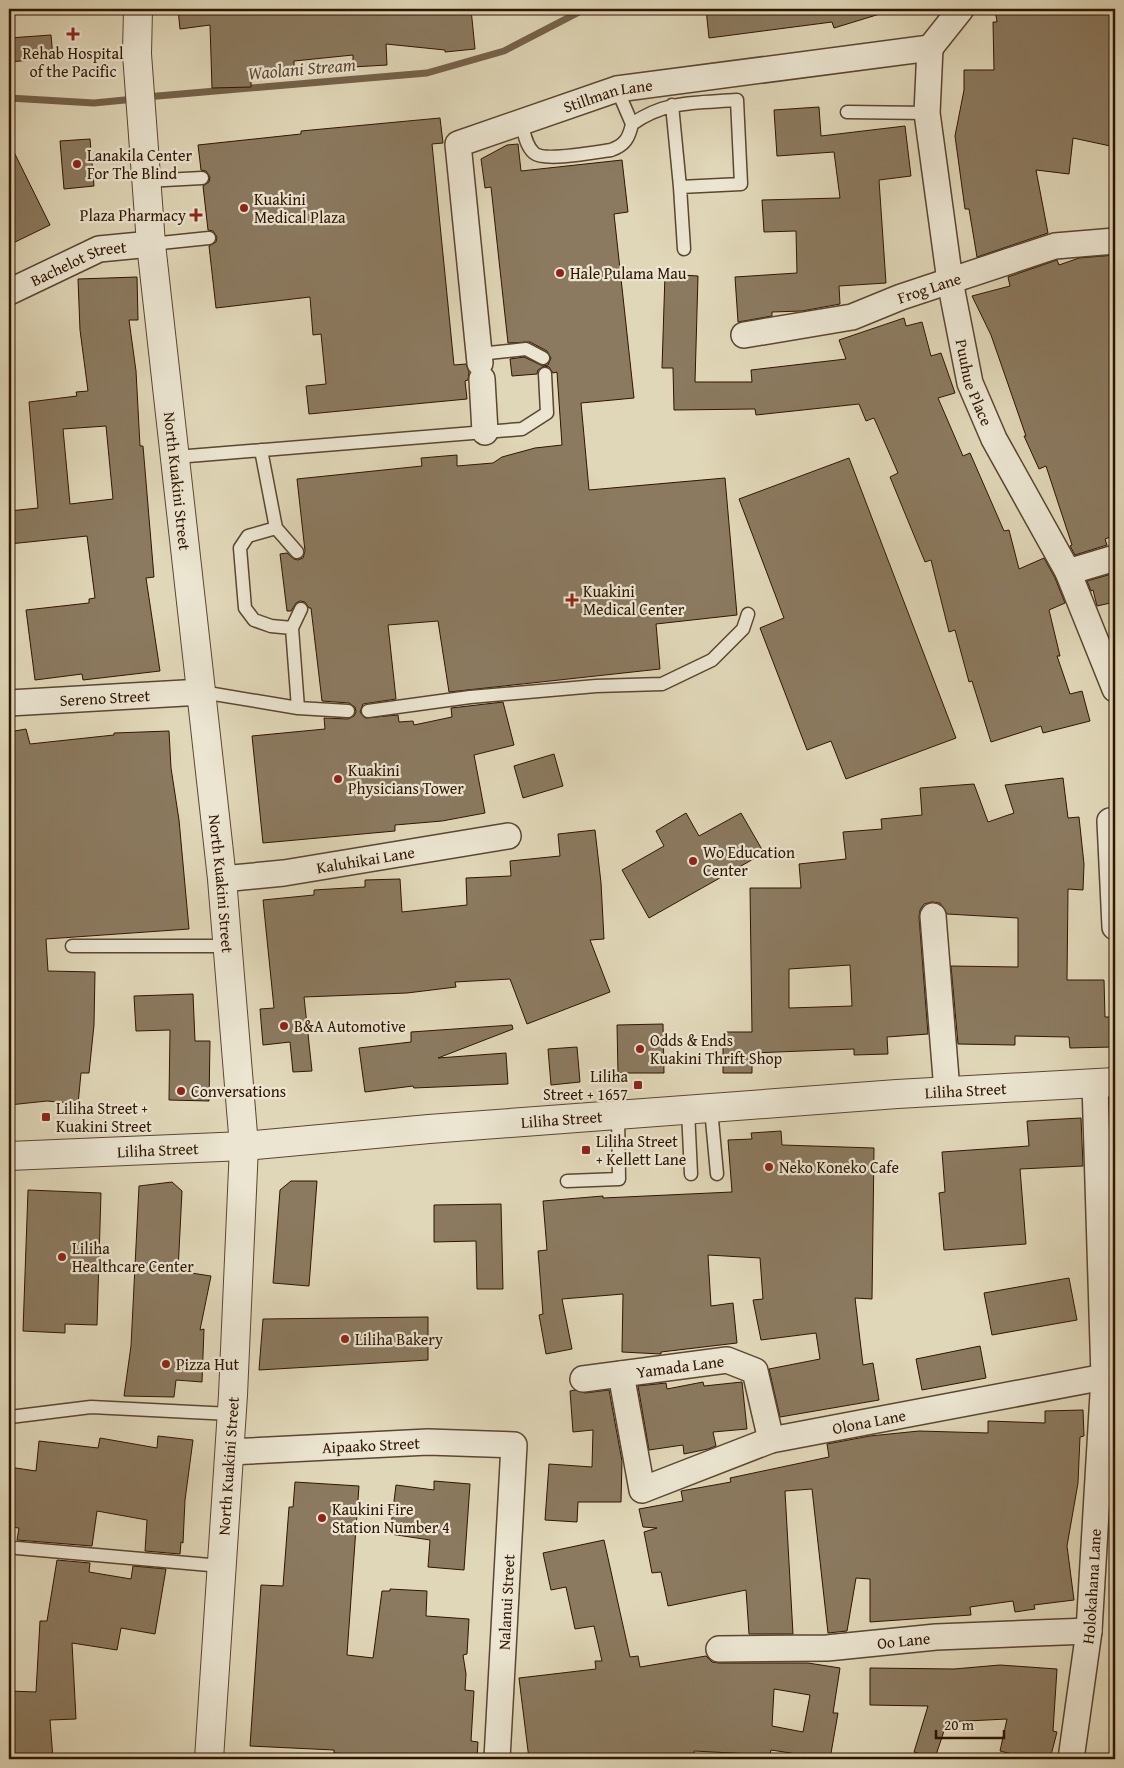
<svg xmlns="http://www.w3.org/2000/svg" width="1124" height="1768" viewBox="0 0 1124 1768" font-family="'Gentium Book Plus',serif">
<style>
.lines{fill:none;stroke-linecap:round;stroke-linejoin:round}
.stream{stroke:#75624a;stroke-width:7}
.building{fill:#8b7a60;stroke:#2f1501;fill-rule:evenodd}
.service-casing{stroke:#5b462f;stroke-width:15}
.minor-casing{stroke:#5b462f;stroke-width:28}
.tertiary-casing{stroke:#5b462f;stroke-width:30}
.service{stroke:#ebe5d1;stroke-width:12}
.minor{stroke:#ebe5d1;stroke-width:25}
.tertiary{stroke:#ebe5d1;stroke-width:28}
.poi-dot{fill:#8f2418;stroke:#ebe5d1;stroke-width:2}
.labels{text-anchor:middle;stroke-width:4.5;stroke-linejoin:round;paint-order:stroke}
.poi-label{font-size:16px;fill:#2f1501;stroke:#ebe5d1;text-anchor:start}
.street-label{font-size:16px;fill:#2f1501;stroke:#ebe5d1}
.water-label{font-size:18px;font-style:italic;fill:#5e4831;stroke:#ebe5d1}
</style>
<rect width="100%" height="100%" fill="#e0d7b8"/>
<filter id="stains"><feTurbulence type="fractalNoise" baseFrequency=".004" numOctaves="4"/><feColorMatrix values="0 0 0 0 .2 0 0 0 0 .09 0 0 0 0 .02 0 0 0 .5 -.17"/></filter>
<radialGradient id="worn" r=".72"><stop offset=".6" stop-color="#630" stop-opacity="0"/><stop offset="1" stop-color="#630" stop-opacity=".3"/></radialGradient>
<g class="lines">
<path class="stream" d="M146,97L427,73L504,51L585,9
M9,98L94,103L135,99"/>
</g>
<path class="building" d="M178,9H471L475,49L445,52V50L386,44L387,65L353,67V55L294,61V77H251V87L212,88L210,25L180,29Z
M706,9H882L883,13L834,28L832,22L709,38Z
M995,9H1115V147L1073,138L1069,174L1036,170L1048,233L977,257L969,209H965L955,136L964,90V70H994L993,22H997Z
M51,35L53,58L9,62V38Z
M819,107L821,136L905,126L911,176L879,180L886,283L839,286L840,304L802,311L772,312V316L738,322L735,277L797,273L796,231L764,232L762,200L840,198L834,152L777,156L774,110Z
M440,118L443,143L432,144L454,365L466,364L469,372L468,380L465,381L467,399L309,414L306,386L326,384L321,334L313,335L310,297L216,308L209,246L216,242L217,237L213,231L208,230L203,186L209,182L210,177L206,171L201,170L198,145L301,134V131Z
M90,139L94,186L64,189L60,141Z
M9,142L50,225L9,245Z
M518,144L521,171L622,160L628,212L614,214L634,398L581,403L589,490L725,478L737,615L656,624L660,669L449,692L438,621L388,625L396,699L363,704L360,712L365,718L398,715L399,722L413,721L414,725L452,717L451,708L503,702L514,745L474,755L485,813L442,821L395,825V831L263,843L252,736L325,729L324,718L348,719L354,716L356,712L355,707L349,703L322,701L311,608H309L305,602L300,601L296,603L291,611H287L280,554L287,553L294,559L298,560L303,558L305,551L297,479L422,466L421,458L457,455V466L493,463L502,457L535,448L562,445L557,372L553,373L549,367L544,366L538,370L537,374L512,376L510,359L524,357L543,366L548,365L551,358L547,351L530,342L508,343L491,187L485,188L481,159L507,145Z
M1115,255V535L1105,539L1107,545L1075,555L1070,546L1072,545L1046,466L1039,469L1024,436H1026L991,335L972,296L1010,286L1008,277L1057,260L1059,265L1079,258Z
M665,274L698,276L695,382H752L751,370L846,359L839,340L904,318L906,326L922,322L931,356L941,353L955,393L938,398L963,456L970,453L1004,531L1009,530L1019,569L1044,558L1055,578L1065,603L1049,610L1060,656H1057L1070,694L1082,691L1090,721L1043,733L1041,726L991,742L972,681L969,682L955,630L949,632L931,560L925,562L890,477L898,473L874,418L866,421L859,404L756,415L755,409L674,410L673,368H662Z
M137,277L138,320H129L136,371L140,446H143L154,577L146,578L160,671L83,680L82,674L35,680L26,610L89,603V599L95,598L87,536L9,544V511L38,508L29,402L77,396L76,392L88,391L80,330L78,279ZM106,426L113,499L70,504L63,429Z
M849,458L956,738L846,779L831,741L807,750L760,628L784,618L739,499Z
M1115,573V602L1097,606L1093,590L1091,591L1087,581Z
M26,729L30,744L114,735V733L169,731L171,768L179,820L189,929L46,939L48,971L95,972L94,1025L89,1073H81L78,1104L47,1101L9,1105V732Z
M554,754L563,786L523,798L514,766Z
M1063,778L1068,818L1079,817L1084,864L1083,890L1068,889L1067,980H1104L1105,1017H1114L1113,1047L1070,1048L1069,1037L1015,1036V1045L958,1044L951,966L1018,967V918L947,914L940,903L932,902L924,904L920,910L919,917L928,1034L887,1037L888,1054L854,1055V1049L752,1053V1073H723V1032H752L750,888H801L799,864L846,859L843,832L882,829L881,819L922,815L920,788L974,784L988,822L1014,813L1005,785ZM850,965L852,1006L789,1008V969Z
M686,813L699,836L741,813L764,853L649,918L622,870L664,846L656,831Z
M595,830L601,883L604,939L590,940L610,992L527,1024L510,979L455,982L456,987L407,993L304,997L312,1071L293,1072L290,1042L263,1045L260,1009L274,1008L263,900L314,895V890L365,887V880L400,879L402,912L467,905L466,878L511,876L510,861L560,856L558,834Z
M193,994L195,1041H210L209,1101L169,1100L170,1030L136,1031L134,996Z
M663,1024L664,1073H618L617,1025Z
M512,1025L513,1029L438,1058L506,1053L508,1084L414,1088L413,1086L365,1092L359,1048L411,1042V1032Z
M577,1047L580,1082L551,1085L548,1049Z
M1081,1118L1083,1166L1020,1169L1026,1244L944,1250L939,1193L945,1192L942,1152L1029,1146L1027,1121Z
M781,1131L782,1145L874,1148L872,1299L855,1298L863,1365L873,1363L879,1400L780,1417L769,1369L820,1359L816,1333L761,1340L753,1300L763,1299L760,1258L708,1255L711,1306L733,1303L737,1343L661,1352V1354L622,1352L623,1294L562,1299L572,1349L546,1354L539,1315L543,1314L538,1251L547,1250L543,1201L603,1196V1198L732,1192L728,1140L752,1139L751,1133Z
M291,1181H317L309,1286L273,1283L280,1190Z
M172,1182L182,1191L178,1271L211,1276L200,1330L204,1329L202,1382L176,1380L174,1397L124,1396L131,1346L139,1186Z
M28,1190L101,1193L97,1325L65,1324V1333L23,1331Z
M501,1204L503,1289H477L476,1241L434,1242V1205Z
M1069,1278L1077,1320L992,1335L984,1293Z
M428,1317V1360L259,1370L263,1319Z
M980,1346L986,1378L922,1390L916,1359Z
M703,1382L704,1386L742,1382L747,1429L713,1432L716,1446L708,1449L684,1454L683,1445L649,1450L638,1386L666,1383L667,1389Z
M575,1390L585,1393L609,1390L622,1461L621,1502H578L577,1522L545,1520L549,1464L592,1467L593,1430L573,1432L570,1391Z
M1083,1410L1084,1436L1080,1437L1078,1483L1067,1546L1074,1600L1034,1605L1035,1609L1015,1612L1013,1601L970,1607L971,1615L870,1622V1579L856,1578L847,1631L828,1633L812,1489L785,1491L793,1634H749L746,1590L668,1606L661,1572L652,1573L644,1532L657,1528L643,1527L639,1509L683,1501L681,1491L731,1482L730,1478L829,1457L827,1444L870,1436L919,1431L988,1433V1421L1045,1423V1411Z
M158,1436L193,1440L185,1500L183,1543L181,1542L180,1554L145,1551L147,1520L97,1511L92,1546L17,1540L19,1528L9,1527V1467L36,1471L39,1441L98,1448L100,1438L157,1448Z
M434,1481L470,1484L464,1570L428,1567L430,1540L390,1534L396,1485L434,1490Z
M295,1482L359,1486L347,1655L373,1658L382,1591H390V1589L427,1591L426,1616L469,1619L467,1654L463,1655L466,1674L465,1690L474,1691L471,1741L478,1742L477,1759H383V1756L334,1753V1750L250,1746L261,1585L283,1586L289,1507H293Z
M604,1540L630,1657L638,1656L640,1667L706,1656L712,1662L719,1663H808L840,1668L833,1713H838L830,1759L771,1750L770,1755L694,1751L695,1759H529L519,1678L596,1669L595,1661H602L594,1626L575,1629L566,1587L551,1590L543,1553ZM774,1689L810,1695L803,1732L772,1726Z
M57,1560L90,1563L89,1572L131,1579L133,1566L166,1569L155,1634L121,1628L117,1650L72,1643L76,1719L50,1720L53,1759H9V1691L36,1692L40,1621H47Z
M1000,1665L1057,1669L1053,1731L1057,1732L1050,1759H1032L1000,1751L1007,1719L947,1722L935,1758L914,1752L928,1706L870,1705V1668L954,1669Z"/>
<g class="lines">
<g class="service-casing">
<path id="service" d="M617,89L632,124
M672,105L680,187L684,249
M847,112L927,113
M521,121C524,131 525,145 534,153C544,162 596,152 611,150C625,145 629,138 632,124C666,100 697,103 737,100L741,184L680,187
M146,181L202,178
M151,244L209,238
M479,354L526,349L543,358
M176,457L522,429L547,413L545,374
M276,528L297,552
M292,628L301,609
M202,692L298,708L292,628L271,626L254,620L245,608L240,548L248,536L276,528L261,450
M298,708L348,711
M368,711L470,697L596,686L662,684L712,660L743,629L748,614
M72,946H226
M711,1109L717,1174
M688,1111L691,1174
M567,1181L619,1179L618,1116
M10,1417L91,1407L231,1414
M17,1548L221,1566"/>
</g>
<g class="minor-casing">
<g id="minor">
<path id="s1" d="M930,48L927,113L950,281L970,383L994,439L1068,572L1115,689"/>
<path id="s2" d="M9,292L99,249L151,244"/>
<path id="s3" d="M744,335L852,317L901,297L1055,246L1115,241"/>
<path id="s4" d="M480,363L458,144L617,89L930,48L961,9"/>
<path d="M482,379L485,432"/>
<path d="M1068,572L1115,558"/>
<path id="s5" d="M9,703L202,692"/>
<path d="M1110,821L1115,927"/>
<path id="s6" d="M222,879L284,873L508,836"/>
<path d="M933,916L947,1091"/>
<path id="s7" d="M621,1374L642,1490L771,1440L1104,1377"/>
<path id="s8" d="M583,1379L727,1360L755,1371L771,1440"/>
<path id="s9" d="M229,1452L428,1442L514,1445L497,1759"/>
<path id="s10" d="M719,1649L827,1648L936,1637L1089,1631"/>
<path id="s11" d="M1071,1759L1089,1631L1104,1377L1095,1084"/>
</g>
</g>
<g class="tertiary-casing">
<g id="tertiary">
<path id="s12" d="M138,9L137,54L151,244L222,879L244,1146L233,1395L209,1759"/>
<path id="s13" d="M9,1156L244,1146L429,1129L897,1094L1115,1082"/>
</g>
</g>
<use href="#service" class="service"/>
<use href="#minor" class="minor"/>
<use href="#tertiary" class="tertiary"/>
</g>
<g class="poi-dot">
<path d="M70.5 26.5h5v5h5v5h-5v5h-5v-5h-5v-5h5z"/>
<circle cx="77" cy="164" r="5"/>
<circle cx="244" cy="208" r="5"/>
<path d="M193.5 207.5h5v5h5v5h-5v5h-5v-5h-5v-5h5z"/>
<circle cx="560" cy="273" r="5"/>
<path d="M569.5 592.5h5v5h5v5h-5v5h-5v-5h-5v-5h5z"/>
<circle cx="338" cy="779" r="5"/>
<circle cx="693" cy="861" r="5"/>
<circle cx="284" cy="1026" r="5"/>
<circle cx="640" cy="1049" r="5"/>
<rect x="633" y="1080" width="10" height="10" rx="2.5"/>
<circle cx="181" cy="1091" r="5"/>
<rect x="41" y="1112" width="10" height="10" rx="2.5"/>
<rect x="581" y="1145" width="10" height="10" rx="2.5"/>
<circle cx="769" cy="1167" r="5"/>
<circle cx="62" cy="1257" r="5"/>
<circle cx="345" cy="1339" r="5"/>
<circle cx="166" cy="1364" r="5"/>
<circle cx="322" cy="1518" r="5"/>
</g>
<g class="labels">
<g class="poi-label">
<text x="73" y="59" text-anchor="middle">Rehab Hospital<tspan x="73" dy="18">of the Pacific</tspan></text>
<text x="87" y="161">Lanakila Center<tspan x="87" dy="18">For The Blind</tspan></text>
<text x="254" y="205">Kuakini<tspan x="254" dy="18">Medical Plaza</tspan></text>
<text x="186" y="221" text-anchor="end">Plaza Pharmacy</text>
<text x="570" y="279">Hale Pulama Mau</text>
<text x="583" y="597">Kuakini<tspan x="583" dy="18">Medical Center</tspan></text>
<text x="348" y="776">Kuakini<tspan x="348" dy="18">Physicians Tower</tspan></text>
<text x="703" y="858">Wo Education<tspan x="703" dy="18">Center</tspan></text>
<text x="294" y="1032">B&amp;A Automotive</text>
<text x="650" y="1046">Odds &amp; Ends<tspan x="650" dy="18">Kuakini Thrift Shop</tspan></text>
<text x="628" y="1082" text-anchor="end">Liliha<tspan x="628" dy="18">Street + 1657</tspan></text>
<text x="191" y="1097">Conversations</text>
<text x="56" y="1114">Liliha Street +<tspan x="56" dy="18">Kuakini Street</tspan></text>
<text x="596" y="1147">Liliha Street<tspan x="596" dy="18">+ Kellett Lane</tspan></text>
<text x="779" y="1173">Neko Koneko Cafe</text>
<text x="72" y="1254">Liliha<tspan x="72" dy="18">Healthcare Center</tspan></text>
<text x="355" y="1345">Liliha Bakery</text>
<text x="176" y="1370">Pizza Hut</text>
<text x="332" y="1515">Kaukini Fire<tspan x="332" dy="18">Station Number 4</tspan></text>
</g>
<g class="street-label">
<text dy="6" stroke="none"><textPath href="#s4" startOffset="378">Stillman Lane</textPath></text>
<text dy="6" stroke="none"><textPath href="#s2" startOffset="76">Bachelot Street</textPath></text>
<text dy="6" stroke="none"><textPath href="#s3" startOffset="192">Frog Lane</textPath></text>
<text dy="6" stroke="none"><textPath href="#s1" startOffset="339">Puuhue Place</textPath></text>
<text dy="6" stroke="none"><textPath href="#s12" startOffset="474">North Kuakini Street</textPath></text>
<text dy="6" stroke="none"><textPath href="#s5" startOffset="96">Sereno Street</textPath></text>
<text dy="6" stroke="none"><textPath href="#s6" startOffset="145">Kaluhikai Lane</textPath></text>
<text dy="6" stroke="none"><textPath href="#s12" startOffset="879">North Kuakini Street</textPath></text>
<text dy="6" stroke="none"><textPath href="#s13" startOffset="959">Liliha Street</textPath></text>
<text dy="6" stroke="none"><textPath href="#s13" startOffset="554">Liliha Street</textPath></text>
<text dy="6" stroke="none"><textPath href="#s13" startOffset="149">Liliha Street</textPath></text>
<text dy="6" stroke="none"><textPath href="#s8" startOffset="98">Yamada Lane</textPath></text>
<text dy="6" stroke="none"><textPath href="#s7" startOffset="356">Olona Lane</textPath></text>
<text dy="6" stroke="none"><textPath href="#s9" startOffset="142">Aipaako Street</textPath></text>
<text transform="translate(228 1466) rotate(-86)" y="6">North Kuakini Street</text>
<text dy="6" stroke="none"><textPath href="#s11" startOffset="174">Holokahana Lane</textPath></text>
<text transform="translate(506 1602) rotate(-87)" y="6">Nalanui Street</text>
<text dy="6" stroke="none"><textPath href="#s10" startOffset="185">Oo Lane</textPath></text>
</g>
<g class="water-label">
<text transform="translate(302 69) rotate(-5)" y="6">Waolani Stream</text>
</g>
</g>
<rect width="1124" height="1768" fill="none" stroke="#e0d7b8" stroke-width="30"/>
<rect x="10" y="10" width="1104" height="1748" fill="none" stroke="#2f1501" stroke-width="2.5"/>
<rect x="15" y="15" width="1094" height="1738" fill="none" stroke="#2f1501"/>
<path d="M936 1730v8h68v-8" fill="none" stroke="#2f1501" stroke-width="2.5"/>
<text x="944" y="1730" font-size="15" fill="#2f1501" stroke="#ebe5d1" stroke-width="4" paint-order="stroke">20 m</text>
<rect width="100%" height="100%" filter="url(#stains)"/>
<rect width="100%" height="100%" fill="url(#worn)"/>
</svg>
